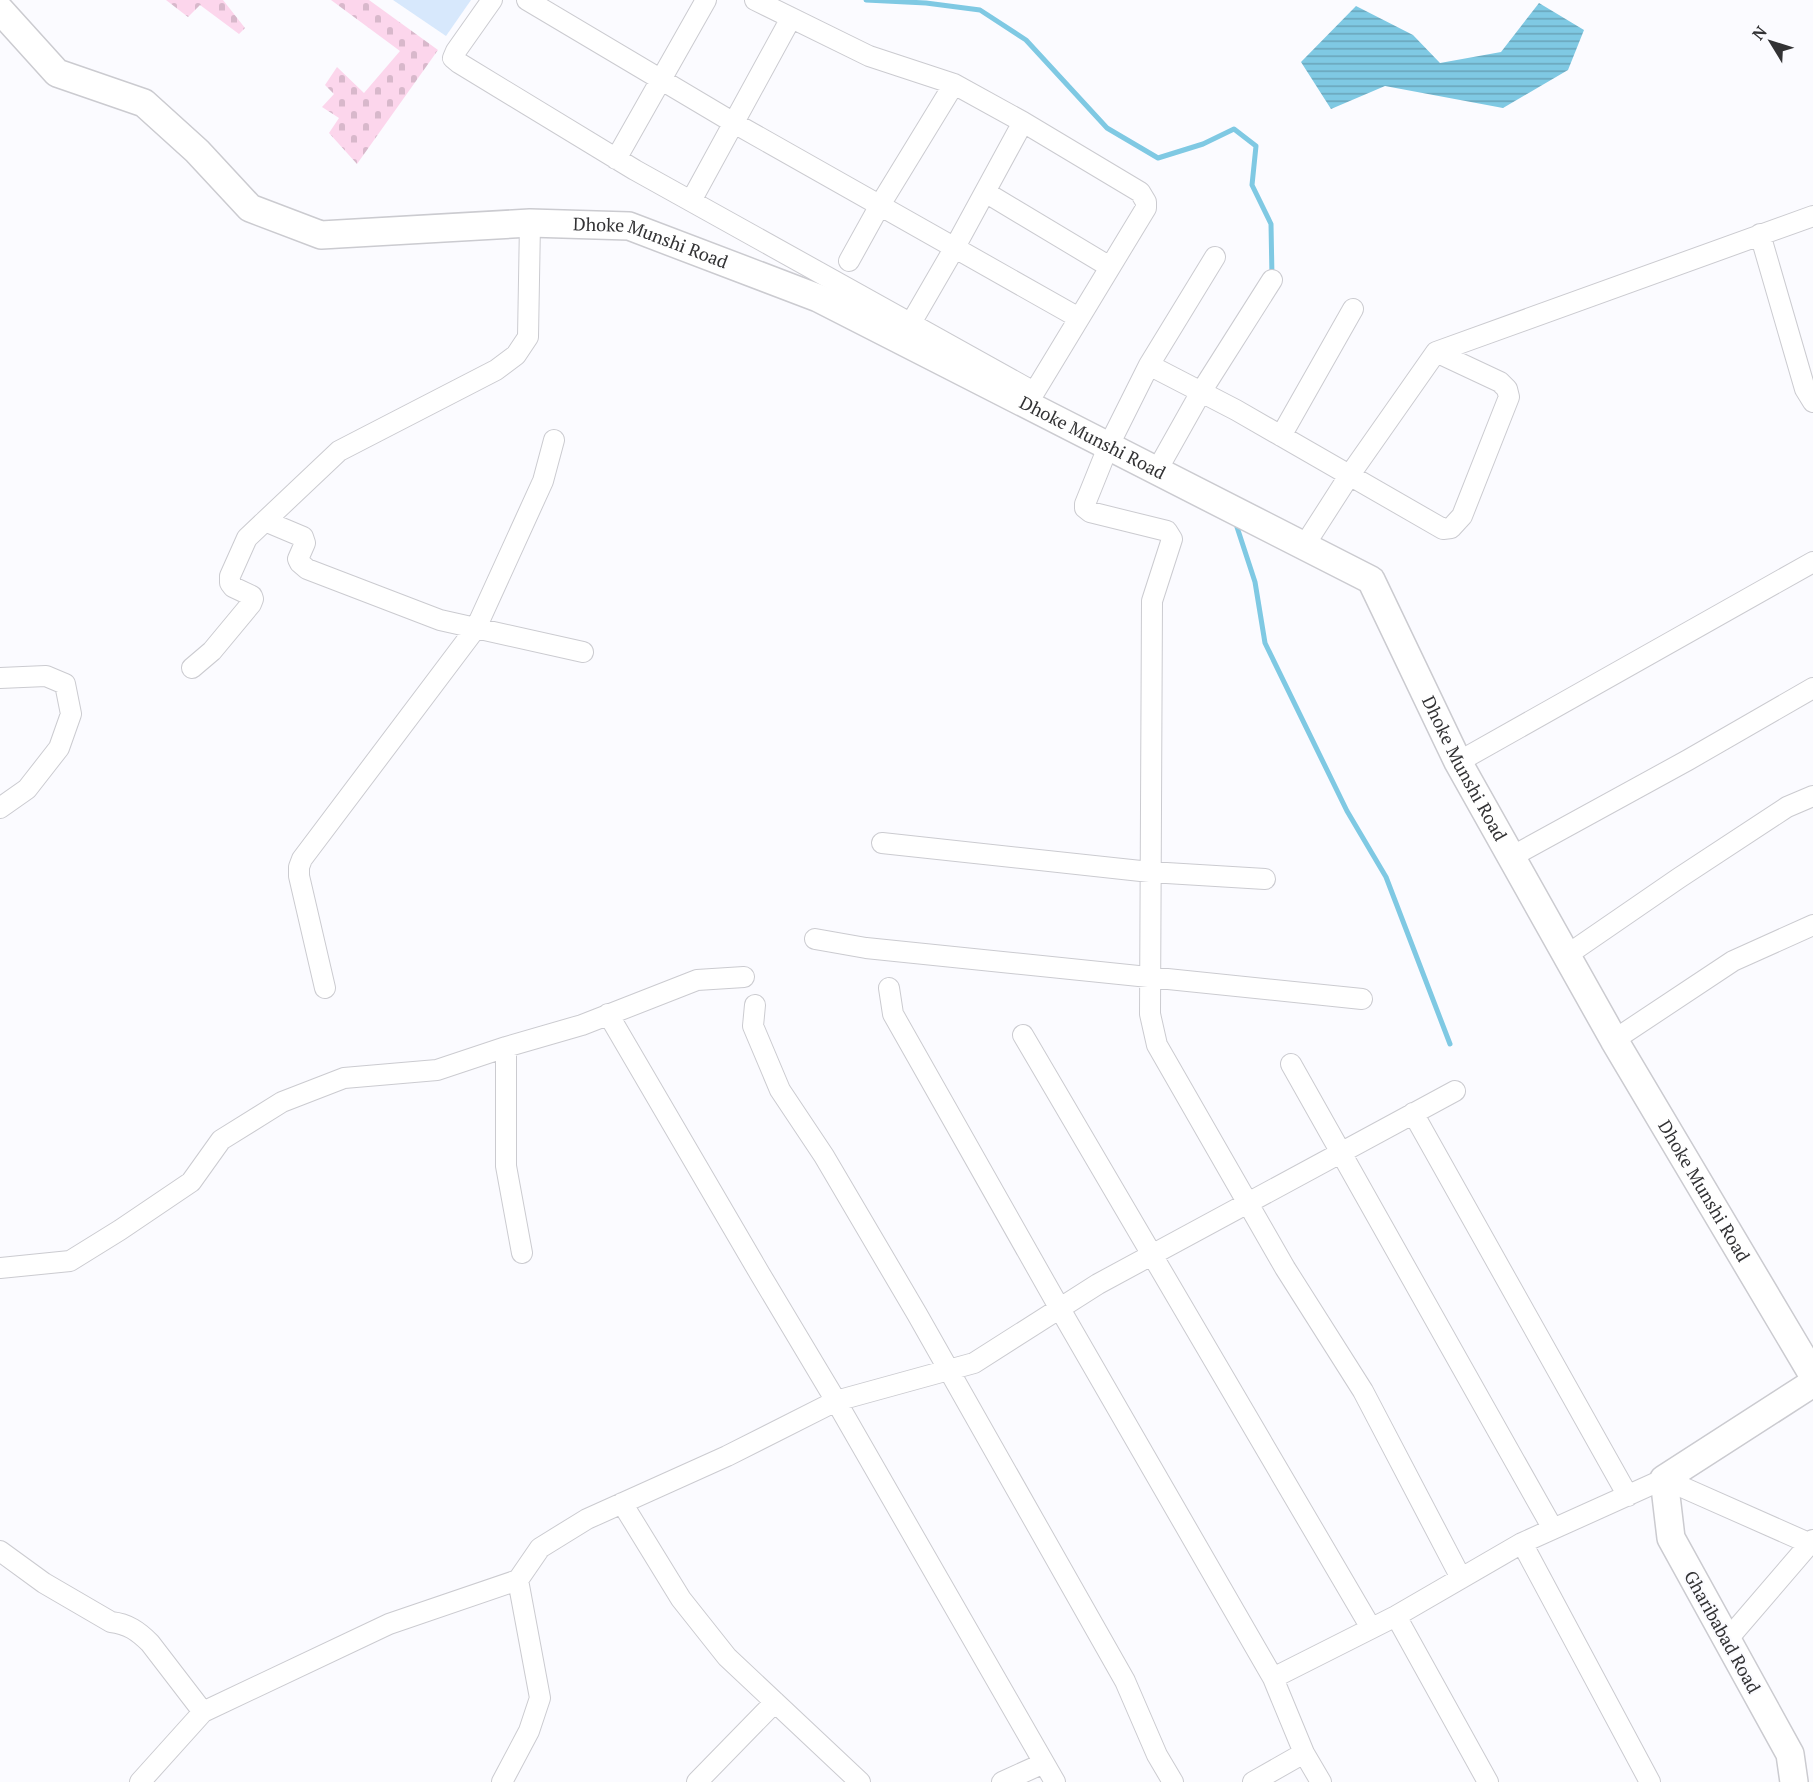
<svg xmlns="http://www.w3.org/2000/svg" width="1813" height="1782" viewBox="0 0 1813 1782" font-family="'PT Serif',serif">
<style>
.cemetery{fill:url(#cemetery-stones)}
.water{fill:url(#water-rules)}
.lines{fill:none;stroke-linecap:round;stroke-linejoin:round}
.stream{stroke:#7fc9e3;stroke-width:5}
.building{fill:#d7e8fc}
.street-casing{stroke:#cbcbd0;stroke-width:22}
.secondary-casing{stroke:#cbcbd0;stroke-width:30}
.street{stroke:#fff;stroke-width:20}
.secondary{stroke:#fff;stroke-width:27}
.labels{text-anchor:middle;stroke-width:4.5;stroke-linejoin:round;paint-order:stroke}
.street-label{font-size:18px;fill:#323234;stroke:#fbfbff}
</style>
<defs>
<pattern id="cemetery-stones" width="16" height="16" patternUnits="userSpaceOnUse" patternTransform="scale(1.5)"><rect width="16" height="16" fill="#fcd6ec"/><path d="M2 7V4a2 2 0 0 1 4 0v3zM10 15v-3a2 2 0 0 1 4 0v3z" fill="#d8b8cb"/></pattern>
<pattern id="water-rules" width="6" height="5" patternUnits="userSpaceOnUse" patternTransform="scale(1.5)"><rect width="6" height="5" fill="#7fc9e3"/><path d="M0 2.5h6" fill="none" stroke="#69a4b9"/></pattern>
</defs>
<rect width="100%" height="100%" fill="#fbfbff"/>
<path class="cemetery" d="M166,0H223L245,28L239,34L200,5L188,17Z
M331,0H369L438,50L357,164L329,133L339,118L322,107L334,94L325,85L337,67L364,93L400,51Z"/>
<path class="water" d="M1539,3L1584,30L1568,70L1503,108L1385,86L1331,109L1301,62L1356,6L1413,35L1440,63L1501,52Z"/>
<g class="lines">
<path class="stream" d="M866,0L926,3L980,10L1026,40L1107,128L1158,158L1203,144L1234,129L1256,146L1252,185L1271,224L1272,277
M1234,522L1236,524L1255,582L1265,643L1347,811L1386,877L1450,1044"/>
</g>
<path class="building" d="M393,0H471L446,36Z"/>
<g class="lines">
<g class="street-casing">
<path id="street" d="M492,0L456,51L453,58L459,63L635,170L1034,392
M527,0L734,123L1079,318
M755,0L869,56L954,84L1023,122L1140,192L1146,202V208L1029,401
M616,159L706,0
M985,192L1110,267
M691,201L791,18
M1760,234L1805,389L1813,402
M1215,257L1149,365L1108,447L1085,504V508L1090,512L1167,531L1172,539L1152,601L1150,1014L1157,1045L1285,1268L1363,1391L1461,1578
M849,261L880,205L954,84
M911,323L955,247L1023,122
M1149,365L1236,410L1443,529L1451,528L1462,516L1509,397L1507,389L1500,382L1436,352
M1281,436L1353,309
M1156,472L1201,392L1272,280
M265,521L303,537L305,543L298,559L300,563L307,569L440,620L583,652
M1304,546L1349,476L1436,352L1813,216
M192,668L212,651L251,604L253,599L252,596L233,587L230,583V576L247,538L339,451L496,370L516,355L528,337L530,223
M0,678L46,676L65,684L71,714L59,748L27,789L0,808
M1458,762L1813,562
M882,843L1150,872L1265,879
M1511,857L1688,760L1813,688
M815,939L866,948L1362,999
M1567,955L1679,878L1787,807L1813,796
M325,988L299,876V867L302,859L476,628L543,481L554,440
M889,988L893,1014L1060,1309L1273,1678
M755,1005L753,1026L780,1090L824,1156L917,1314L1125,1681L1157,1755L1173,1782
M608,1014L760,1274L836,1401L1055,1782
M1023,1035L1371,1628
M1614,1040L1733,961L1813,925
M506,1047V1166L522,1253
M1291,1064L1553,1529
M1413,1113L1628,1496
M0,1268L70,1261L120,1230L191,1182L221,1140L282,1102L344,1078L437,1070L506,1047L582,1025L697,980L744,977
M622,1503L681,1599L727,1657L860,1782
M1522,1543L1650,1782
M0,1551L44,1583L111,1622C128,1624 138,1631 150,1643L203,1712
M1396,1616L1488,1782
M1727,1640L1813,1540
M1304,1753L1321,1782
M140,1782L203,1712L389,1624L518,1580L540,1548L587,1519L727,1456L836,1401L974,1363L1098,1284L1455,1091
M502,1782L529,1731L540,1698L518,1580
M697,1782L775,1702
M1002,1782L1044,1763
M1253,1782L1304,1753L1273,1678L1396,1616L1522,1543L1664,1479L1813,1545"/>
</g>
<g class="secondary-casing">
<g id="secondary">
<path id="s1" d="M0,10L57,73L144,103L197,151L250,208L321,235L530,223L629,226L818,298L1371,580L1458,762L1614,1040L1813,1375"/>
<path d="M1794,1782L1790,1754L1671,1538L1664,1479L1813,1383"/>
</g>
</g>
<use href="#street" class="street"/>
<use href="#secondary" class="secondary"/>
</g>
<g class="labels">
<g class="street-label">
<text dy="6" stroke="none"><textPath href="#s1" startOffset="735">Dhoke Munshi Road</textPath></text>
<text dy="6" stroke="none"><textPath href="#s1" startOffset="1221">Dhoke Munshi Road</textPath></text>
<text dy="6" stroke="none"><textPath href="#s1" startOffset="1744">Dhoke Munshi Road</textPath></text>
<text dy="6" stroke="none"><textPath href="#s1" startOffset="2230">Dhoke Munshi Road</textPath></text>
<text transform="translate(1722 1632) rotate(61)" y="6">Gharibabad Road</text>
</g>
</g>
<g transform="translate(1771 42) rotate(308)" stroke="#fbfbff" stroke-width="4.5" paint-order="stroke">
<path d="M0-4.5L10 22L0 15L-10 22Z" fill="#323234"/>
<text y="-9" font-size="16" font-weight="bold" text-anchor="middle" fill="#323234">N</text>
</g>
</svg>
